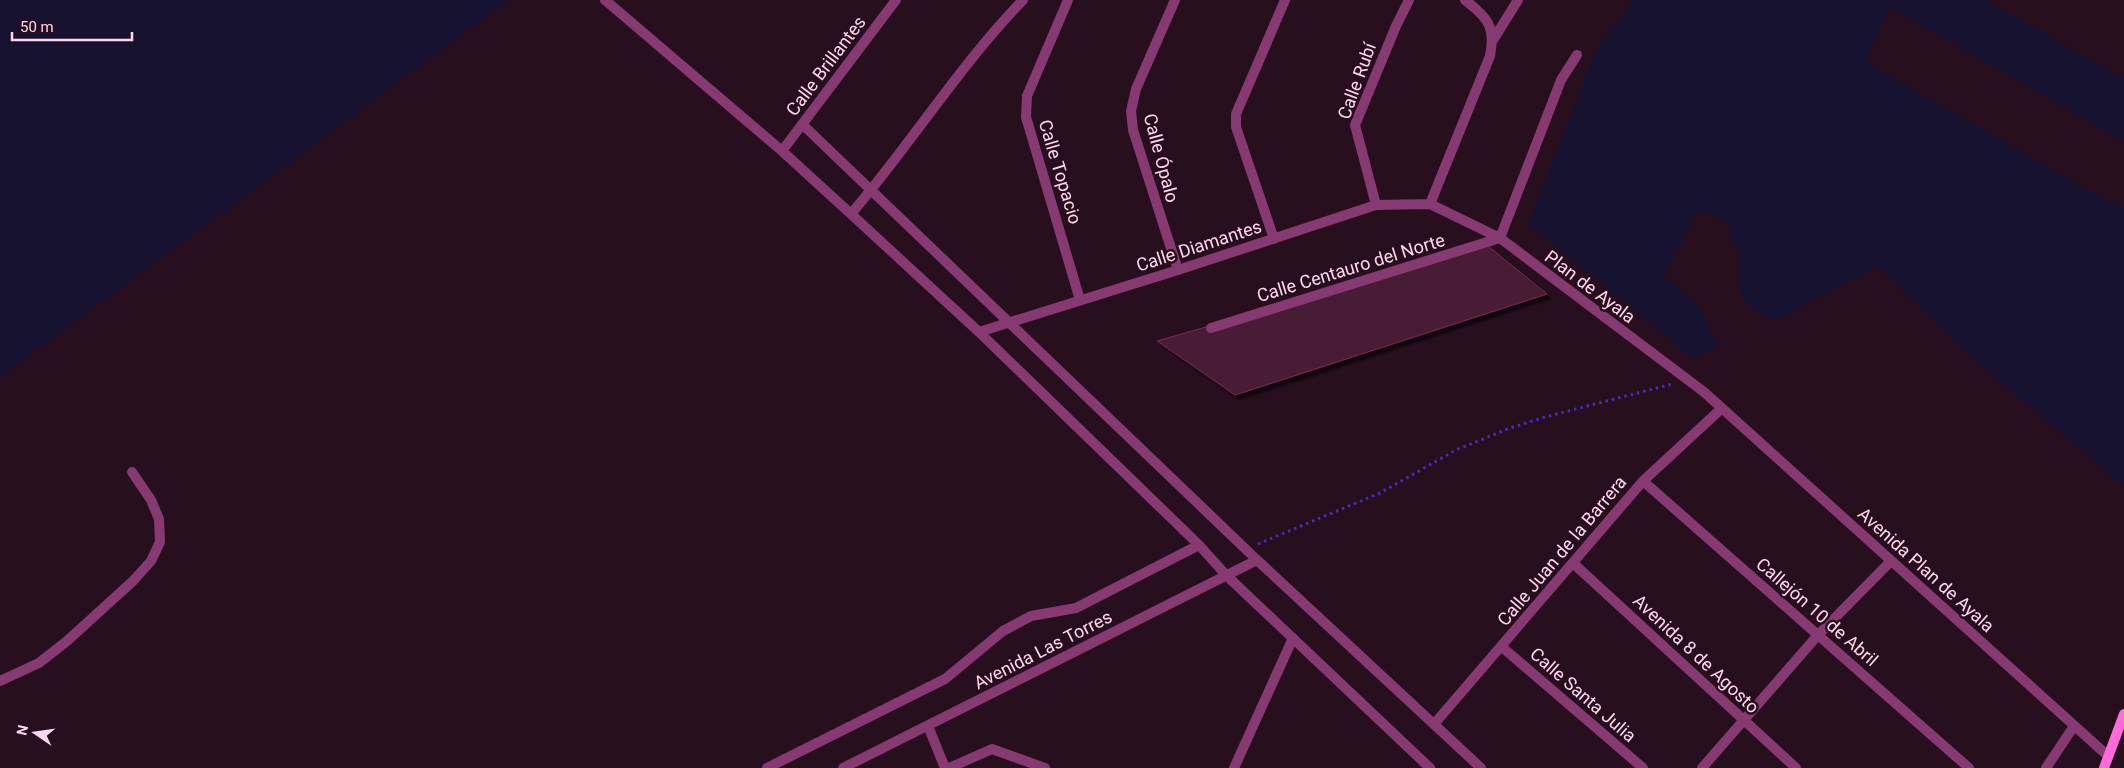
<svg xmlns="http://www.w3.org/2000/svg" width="2124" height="768" viewBox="0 0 2124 768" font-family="Roboto,sans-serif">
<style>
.green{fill:#181231}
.building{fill:#491b34;stroke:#752c55;filter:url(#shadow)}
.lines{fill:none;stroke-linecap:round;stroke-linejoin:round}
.path{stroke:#462dbb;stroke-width:3;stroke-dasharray:2.5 4;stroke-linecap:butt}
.service{stroke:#873972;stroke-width:10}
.minor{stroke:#873972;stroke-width:10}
.tertiary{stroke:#873972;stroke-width:10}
.secondary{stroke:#ff6cd9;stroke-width:10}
.labels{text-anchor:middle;stroke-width:5;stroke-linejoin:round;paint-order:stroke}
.street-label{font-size:18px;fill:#ffd5f0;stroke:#270f1d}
</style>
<defs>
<filter id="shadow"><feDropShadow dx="4.5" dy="4.5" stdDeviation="1" flood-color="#0009"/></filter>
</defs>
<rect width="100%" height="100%" fill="#270f1d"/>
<path class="green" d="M0,0H510L0,378Z
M1633,0H1985L2124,78V142L1889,7L1866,62L2124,210V487L1965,352L1878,267L1775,321L1754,311L1739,292L1740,253L1730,238L1727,221L1698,211L1664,277L1697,303L1720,348L1692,358L1528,224L1596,51Z"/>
<path class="building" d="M1488,246L1547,294L1235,395L1157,341Z"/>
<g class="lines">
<path class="path" d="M1258,544L1380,493L1456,450L1510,428L1545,417L1672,384"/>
<path class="service" d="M1211,328L1500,238"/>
<path class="minor" d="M605,0L782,151L851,214L979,332L1199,545L1226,575
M1068,0L1027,96L1026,117L1080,300
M1175,0L1136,89L1131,111L1133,130L1178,270
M1493,40L1518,0
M802,124L1257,560
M782,151L896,0
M1430,204L1490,56C1496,26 1487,17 1465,0
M1376,205L1355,125L1396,26L1409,0
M851,214C911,144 959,66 1023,0
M1500,238L1561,80L1577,55
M1274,239L1236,127V114L1285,0
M979,332L1178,270L1376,205L1430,204L1500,238L1704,392L2108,756
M1643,481L1969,768
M1574,564L1796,768
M1502,647L1643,768
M0,681L39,663L67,641L133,581L151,561L160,542L159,519L151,500L132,472
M1435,723L1643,481L1721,409
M928,726L945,768
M767,768L945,679L1003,631L1031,616L1076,608L1199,545
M949,768L992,749L1045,768
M1234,768L1293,638
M1702,768L1818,635L1891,561
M2046,768L2074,726"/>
<path class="tertiary" d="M1226,575L1430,768
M843,768L1257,560L1481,768"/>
<path class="secondary" d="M2104,768L2124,714"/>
</g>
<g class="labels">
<g class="street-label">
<text transform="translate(826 66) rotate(-53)" y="6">Calle Brillantes</text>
<text transform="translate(1357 81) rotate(-70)" y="6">Calle Rubí</text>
<text transform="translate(1161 158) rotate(75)" y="6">Calle Ópalo</text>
<text transform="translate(1060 172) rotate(73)" y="6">Calle Topacio</text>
<text transform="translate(1199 246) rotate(-18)" y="6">Calle Diamantes</text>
<text transform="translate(1351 268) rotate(-17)" y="6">Calle Centauro del Norte</text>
<text transform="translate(1590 287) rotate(37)" y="6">Plan de Ayala</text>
<text transform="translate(1562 551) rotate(-50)" y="6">Calle Juan de la Barrera</text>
<text transform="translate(1926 570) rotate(42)" y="6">Avenida Plan de Ayala</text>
<text transform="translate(1817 612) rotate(41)" y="6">Callejón 10 de Abril</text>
<text transform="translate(1043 650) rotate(-27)" y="6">Avenida Las Torres</text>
<text transform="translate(1696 654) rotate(43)" y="6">Avenida 8 de Agosto</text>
<text transform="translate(1583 695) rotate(41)" y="6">Calle Santa Julia</text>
</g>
</g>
<g transform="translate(35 733) rotate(283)" stroke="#270f1d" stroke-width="4" paint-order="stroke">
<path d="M0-4L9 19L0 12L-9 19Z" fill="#ffd5f0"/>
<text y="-8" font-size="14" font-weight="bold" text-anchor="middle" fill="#ffd5f0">N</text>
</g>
<path d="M12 32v8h120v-8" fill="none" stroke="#ffd5f0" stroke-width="2.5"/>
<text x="20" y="32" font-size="15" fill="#ffd5f0" stroke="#270f1d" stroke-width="4" paint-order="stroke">50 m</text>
</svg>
